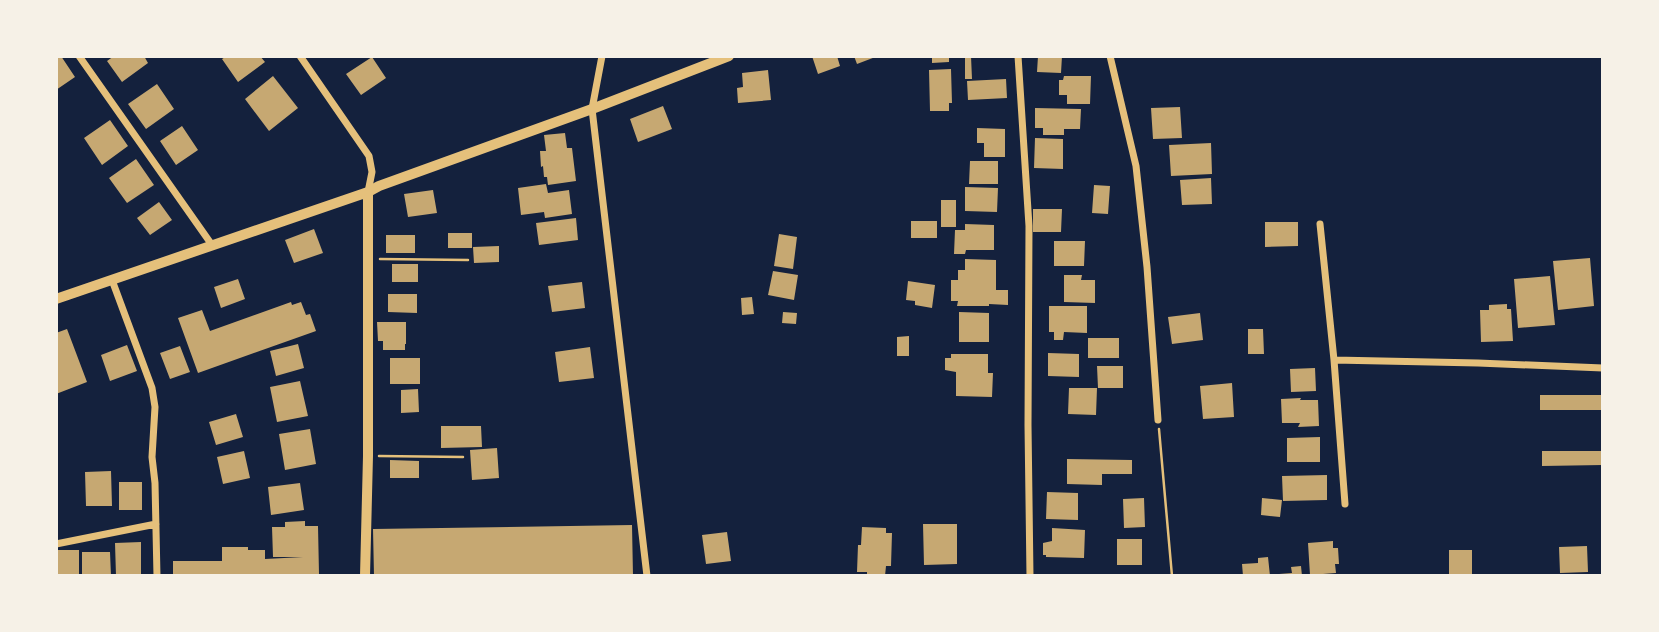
<svg xmlns="http://www.w3.org/2000/svg" width="1659" height="632" viewBox="0 0 1659 632" font-family="Mulish,sans-serif">
<style>
.building{fill:#c6a872}
.lines{fill:none;stroke-linecap:round;stroke-linejoin:round}
.path{stroke:#e5c07b;stroke-width:2.5}
.minor{stroke:#e5c07b;stroke-width:7}
.tertiary{stroke:#e5c07b;stroke-width:10}
</style>
<rect width="100%" height="100%" fill="#14213d"/>
<path class="building" d="M56,56H61L75,77L56,90Z
M114,56H144L148,63L122,82L107,61Z
M227,56H260L265,62L238,82L222,59Z
M812,56H837L840,66L818,74Z
M854,56H878L857,64Z
M932,56H949V62L932,63Z
M965,56H971L972,79H965Z
M1038,56H1062L1061,73L1037,72Z
M372,57L386,78L361,95L346,74Z
M951,69L952,103H949V111H930L929,70Z
M768,70L771,100L738,103L737,88L743,87L742,73Z
M273,76L298,108L269,131L245,99Z
M1064,76H1091L1090,104H1067V95H1059V80H1063Z
M1006,79L1007,98L968,100L967,81Z
M157,84L174,109L146,129L128,104Z
M663,106L672,129L638,142L630,119Z
M1180,107L1182,138L1153,139L1151,108Z
M1035,108L1081,109L1080,129H1064V135H1043V128H1035Z
M110,120L128,146L102,165L84,138Z
M182,126L198,150L176,165L160,141Z
M977,128L1005,129V157H984V143H977Z
M565,133L567,148H572L576,181L548,185L547,177H544L543,166L541,167L540,151H546L544,135Z
M1035,138L1063,139V169L1034,168Z
M1211,143L1212,174L1171,176L1169,145Z
M136,159L154,185L127,203L109,178Z
M970,161H998V184H969Z
M1211,178L1212,204L1182,205L1180,180Z
M546,184L548,193L569,190L572,214L545,218L544,212L521,215L518,188Z
M1094,185L1110,186L1108,214L1092,213Z
M965,187L998,188L997,212L965,211Z
M433,190L437,213L408,217L404,194Z
M941,200H956V227H941Z
M159,202L172,220L150,235L137,218Z
M1033,209H1062L1061,232H1033Z
M576,218L578,240L539,245L536,223Z
M911,221H937V238H911Z
M1265,222H1298V246L1265,247Z
M965,224L994,225V250H966L965,254H954L955,230H965Z
M314,229L323,253L294,263L285,240Z
M448,233H472V248H448Z
M779,234L797,237L793,269L774,266Z
M386,235H415V253H386Z
M1054,241H1085L1084,266H1054Z
M499,246V262L474,263L473,247Z
M1590,258L1594,306L1558,310L1553,261Z
M965,259L996,260V290H1008V305L989,304V306H957L958,301H951V280H958V270H965Z
M392,264H418V282H392Z
M773,271L798,275L794,300L768,295Z
M1064,275H1082L1081,280H1095V303L1064,302Z
M1550,276L1555,325L1518,328L1514,279Z
M238,279L245,299L221,308L214,287Z
M908,281L935,285L932,308L915,305V301L906,300Z
M582,282L585,308L552,312L548,286Z
M388,294H417V313L388,312Z
M752,297L754,314L742,315L741,298Z
M291,302L292,305L301,302L306,315L310,314L316,331L198,373L178,318L202,310L210,331Z
M1507,304V309H1511L1513,341L1481,342L1480,310H1489V305Z
M1049,306H1087V333L1064,332L1063,340H1054V332H1049Z
M783,312L797,313L796,324L782,323Z
M959,312L989,313V342H959Z
M1200,313L1203,340L1172,344L1168,317Z
M377,322H406V344H405V350H383V341H378Z
M67,329L87,382L56,394V333Z
M1248,329H1263L1264,354H1248Z
M909,336V356H897V337Z
M1088,338H1119V358H1088Z
M298,344L304,368L276,376L270,351Z
M127,345L137,371L110,381L101,355Z
M180,346L190,372L170,379L160,353Z
M590,347L594,378L559,382L555,352Z
M1048,353L1079,354V377L1048,376Z
M951,354H988V373H993L992,397L956,396V372L945,370V358H951Z
M390,358H420V384H390Z
M1097,366H1123V388H1098Z
M1315,368L1316,391L1291,392L1290,369Z
M300,381L308,416L277,422L270,387Z
M1232,383L1234,417L1203,419L1200,386Z
M1069,388H1097L1096,415L1068,414Z
M418,389L419,412L401,413V390Z
M1540,395H1603V410H1540Z
M1301,398L1300,400H1318L1319,426L1298,427L1300,423H1282L1281,399Z
M236,414L243,437L216,445L209,422Z
M441,426H481L482,447L441,448Z
M310,429L316,464L285,470L279,434Z
M1320,437V462H1287V438Z
M497,448L499,478L472,480L470,450Z
M244,451L250,478L223,484L217,457Z
M1542,451H1603V465L1542,466Z
M1067,459L1132,460V474H1102V485L1067,484Z
M390,460L419,461V478H390Z
M111,471L112,506H86L85,472Z
M1327,475V500L1283,501L1282,476Z
M119,482H142V510H119Z
M300,483L304,510L271,515L268,487Z
M1047,492L1078,493V520L1046,519Z
M1144,498L1145,527L1124,528L1123,499Z
M1262,498L1282,500L1280,517L1261,515Z
M305,521V526H318L319,574L173,575V561H222V547H248V550H265V559L303,557H273L272,527H285V522Z
M923,524H957V564L924,565Z
M632,525L633,576H374L373,529Z
M862,527L886,528V533H892L891,566H886L885,576H867V572H857L858,545H861Z
M1052,528L1085,530L1084,558L1046,557V555H1043V543L1052,541Z
M727,532L731,561L706,564L702,535Z
M1117,539H1142V565H1117Z
M1333,541V548H1338L1339,564H1335L1336,573L1310,575L1308,543Z
M141,542V576H116L115,543Z
M1587,546L1588,572L1560,573L1559,547Z
M56,550H79V576H56Z
M1449,550H1472V576H1449Z
M82,552H110L111,576H82Z
M1268,557L1270,576H1243L1242,564L1258,563V558Z
M1301,566L1302,576H1279V574L1292,573L1291,567Z"/>
<g class="lines">
<path class="path" d="M380,259L468,260
M1159,429L1172,576
M379,456L463,457"/>
<path class="minor" d="M79,56L212,245
M300,56L369,156L372,172L368,192
M602,56L592,109L647,576
M1018,56L1029,226L1028,425L1030,576
M1110,56L1136,166L1147,267L1158,420
M1320,224L1334,360L1345,504
M112,280L152,388L155,407L152,457L155,483L157,576
M1334,360L1478,363L1603,368
M56,544L156,524"/>
<path class="tertiary" d="M56,299L368,192L379,186L592,109L729,56
M365,576L368,456V192"/>
</g>
<rect width="1659" height="632" fill="none" stroke="#f6f1e7" stroke-width="116"/>
</svg>
